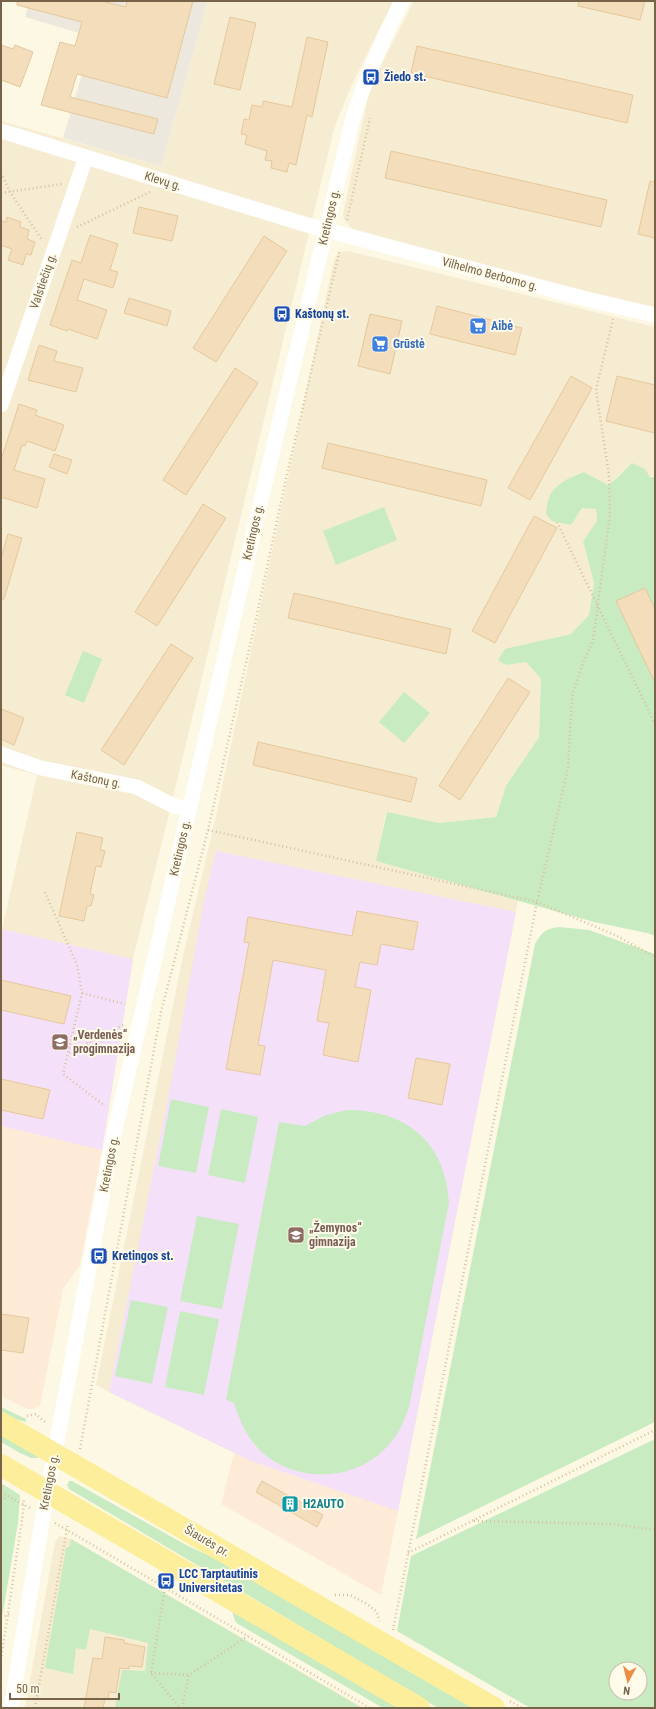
<svg xmlns="http://www.w3.org/2000/svg" width="656" height="1709" viewBox="0 0 656 1709" font-family="'Roboto Condensed',sans-serif">
<style>
.residential{fill:#f5ecd2}
.commercial{fill:#fdebd7}
.industrial{fill:#ece8de}
.education{fill:#f5e0f9}
.green{fill:#c9ebc2;fill-rule:evenodd}
.building{fill:#f3ddbb;stroke:#e6c89b}
.lines{fill:none;stroke-linecap:round;stroke-linejoin:round}
.path{stroke:#d8c19e;stroke-width:2.5;stroke-dasharray:1 3;stroke-linecap:butt}
.street{stroke:#fff;stroke-width:15}
.primary{stroke:#fdee9b;stroke-width:22}
.labels{text-anchor:middle;stroke-width:4;stroke-linejoin:round;paint-order:stroke}
.transit-label{font-size:12px;font-weight:bold;fill:#164399;stroke:#fffbea;text-anchor:start}
.street-label{font-size:12px;fill:#766349;stroke:#fffbea}
.shop-label{font-size:12px;font-weight:bold;fill:#366cbe;stroke:#fffbea;text-anchor:start}
.education-label{font-size:12px;font-weight:bold;fill:#785e54;stroke:#fffbea;text-anchor:start}
.culture-label{font-size:12px;font-weight:bold;fill:#0d838f;stroke:#fffbea;text-anchor:start}
</style>
<rect width="100%" height="100%" fill="#fdf8e4"/>
<path class="residential" d="M208,1H393L349,91L334,129L177,781L133,959L102,1150L1,1126V929H2L37,775L1,765V121L161,166Z
M414,1H655V308L533,278L353,229L347,223L344,219L343,214L368,96L377,73Z
M348,251L655,327V477L624,470L616,479L608,485L584,472L574,475L558,486L549,497L552,521L571,524L582,507L596,509L597,521L583,541L594,583L589,615L571,634L548,639L506,665L526,662L541,679L539,737L506,786L496,817L439,823L386,812L377,861L518,901L398,1511L251,1461L109,1392L96,1385L183,956L214,825L334,260L339,252Z
M60,1536L71,1539L364,1708H25L55,1542Z"/>
<path class="commercial" d="M1,1126L102,1150L80,1265L63,1289L40,1406L34,1409H27L1,1396Z
M234,1453L252,1461L398,1511L381,1595L221,1504Z"/>
<path class="industrial" d="M29,1H208L161,166L63,138L93,37L25,17Z"/>
<path class="education" d="M216,851L516,912L398,1511L251,1461L109,1392L172,1078L204,901Z
M1,929L133,959L102,1150L1,1126Z"/>
<path class="green" d="M632,463L645,469L650,477H655V936L647,933L594,922L376,861L387,812L439,823L496,817L506,786L539,737L541,679L526,662L506,665L498,660L505,649L571,634L589,615L594,583L583,541L597,521L596,509L582,508L571,525L552,521L546,514C547,509 547,502 549,498C554,484 572,476 584,472L608,485L616,479Z
M384,507L397,540L336,565L323,531Z
M83,651L102,659L84,703L65,695Z
M404,692L430,713L404,743L379,722Z
M559,927L589,930L655,954V1422L416,1539L535,944C542,932 545,929 559,927Z
M171,1099L209,1107L196,1173L158,1166Z
M221,1109L258,1117L245,1183L208,1175Z
M347,1110C406,1110 446,1142 449,1203L409,1407C404,1420 400,1432 391,1442C358,1484 291,1485 256,1446C245,1433 239,1419 234,1403L226,1400L279,1122L305,1126L326,1115Z
M197,1216L239,1224L222,1309L180,1301Z
M131,1300L168,1307L152,1384L115,1376Z
M180,1311L219,1319L204,1395L165,1387Z
M1,1407L26,1419V1422L15,1419L1,1411Z
M1,1433L39,1455L37,1458H31L20,1453L1,1442Z
M655,1439V1708H530L397,1631L411,1556ZM616,1669H640V1693H616Z
M69,1481H72L188,1546L243,1571L478,1708H438L69,1489L67,1485Z
M1,1483L20,1495L18,1523L1,1624Z
M71,1539L362,1708H115L122,1670L145,1671L148,1643L90,1629L86,1650L76,1648L73,1674L45,1668L66,1548L70,1546Z
M232,1611L399,1708H383L238,1624L235,1621Z"/>
<path class="building" d="M17,1H101L126,7L127,1H193L167,98L77,74L70,97L158,119L154,134L41,105L60,42L75,46L82,22L17,5Z
M579,1H645L640,20L578,6Z
M230,17L256,23L240,90L214,84Z
M307,37L328,42L312,117L307,115L296,165L289,163L287,172L271,168L272,161L265,160L267,151L245,144L247,135L241,134L244,119L249,120L252,105L262,107L263,101L292,107Z
M1,45L13,49L15,45L33,52L20,87L1,80Z
M417,46L633,95L627,123L411,73Z
M391,151L607,200L601,227L385,178Z
M650,181L655,182V238L638,234Z
M139,207L178,216L172,241L133,233Z
M7,217L21,222L20,227L29,230L27,239L35,242L31,255L26,254L23,265L8,260L12,249L1,245V221L6,222Z
M90,235L118,244L110,270L118,272L113,288L84,279L77,300L107,310L97,339L68,329L67,331L50,325L72,260L81,263Z
M264,236L287,251L216,362L193,348Z
M129,298L171,311L167,326L124,313Z
M437,306L522,328L515,355L430,334Z
M370,314L402,321L390,374L358,366Z
M39,345L57,351L54,361L83,368L76,392L28,380Z
M235,368L258,383L186,495L163,480Z
M571,376L592,388L530,500L508,488Z
M617,376L655,385V433L606,421Z
M19,404L37,410L35,415L64,425L55,451L27,441L25,446L22,445L14,470L45,479L37,508L1,497V460Z
M328,443L487,480L481,506L322,468Z
M54,454L72,460L67,474L49,467Z
M203,504L226,518L157,626L135,612Z
M534,516L557,528L495,643L472,631Z
M8,534L22,538L4,599H1V558Z
M645,588L655,609V683L616,601Z
M294,593L451,629L446,654L288,618Z
M171,644L193,658L124,765L101,750Z
M508,678L530,692L460,800L439,786Z
M1,709L24,718L14,745L1,739Z
M258,742L417,778L411,802L253,765Z
M77,832L103,838L100,850L105,851L101,867L96,866L90,894L94,895L91,906H87L84,921L59,916Z
M357,911L418,922L413,950L381,944L377,965L360,962L355,987L371,990L358,1062L323,1055L329,1023L317,1021L326,970L273,960L258,1045L265,1046L260,1075L226,1069L249,943L244,942L248,917L352,936Z
M1,980L71,996L64,1024L1,1010Z
M416,1058L450,1064L442,1105L408,1098Z
M1,1079L50,1090L43,1119L1,1110Z
M1,1314L29,1318L23,1353L1,1350Z
M262,1481L323,1515L317,1527L256,1492Z
M105,1637L124,1640V1643L145,1647L142,1667L129,1666V1669L120,1668L116,1693L109,1692L108,1699H105L103,1708H84L93,1658L102,1659Z"/>
<g class="lines">
<path class="path" d="M1,173L10,192L42,240
M1,193L62,184
M347,220L370,118
M77,227L150,192
M557,522L655,724
M208,830L537,902L615,935L655,957
M45,892L77,965L82,993L63,1074L105,1106
M82,993L125,1004
M69,1053L125,1024
M27,1416L36,1414L46,1423
M80,1449L161,1012L208,830L256,619L287,474L340,249
M1,1492L30,1508
M1,1501L8,1496
M474,1521L613,1524L655,1530
M55,1523L370,1708
M408,1553L655,1430
M165,1588L151,1673L180,1708
M335,1595H350L367,1604L376,1611L380,1621
M1,1618L9,1614
M393,1630L537,902L568,768L572,696L581,668L593,641L610,514L609,475L596,390L613,319
M1,1660L23,1513L24,1498
M151,1673L189,1675
M510,1701L522,1708
M35,1708L68,1523
M182,1708L189,1675L248,1636"/>
<path class="street" d="M1,131L307,225L582,298L655,315
M1,405L86,157
M1,754L41,768L137,787L174,806L189,809
M11,1708L43,1516L113,1138L268,470L353,118C366,77 383,39 402,1"/>
<path class="primary" d="M1,1423L494,1708
M1,1465L419,1708"/>
</g>
<defs>
<g id="bus-square" transform="scale(0.9)"><rect x="-9" y="-9" width="18" height="18" rx="4" fill="#1a4fb4" stroke="#fffbea"/><path d="M-5-6H5V4H4V6H2V4H-2V6H-4V4H-5ZM-3.5-4V0h7V-4ZM-3.5 1.2v1.5H-2V1.2ZM2 1.2v1.5H3.5V1.2Z" fill="#fff"/></g>
<g id="supermarket-square" transform="scale(0.9)"><rect x="-9" y="-9" width="18" height="18" rx="4" fill="#3f7fe0" stroke="#fffbea"/><path d="M-6-5.5h2.5l.6 2H6L4.5 2H-2.5L-4.4-4H-6ZM-1.5 3.2a1.3 1.3 0 1 0 .1 0ZM3 3.2a1.3 1.3 0 1 0 .1 0Z" fill="#fff"/></g>
<g id="school-square" transform="scale(0.9)"><rect x="-9" y="-9" width="18" height="18" rx="4" fill="#8d6e63" stroke="#fffbea"/><path d="M0-5L7-2L0 1L-7-2ZM-4 1L0 2.5L4 1V4Q0 6-4 4Z" fill="#fff"/></g>
<g id="building-square" transform="scale(0.9)"><rect x="-9" y="-9" width="18" height="18" rx="4" fill="#0f9aa8" stroke="#fffbea"/><path d="M-4-6H4V6H1V3H-1V6H-4ZM-2.5-4.3h1.7v1.8h-1.7ZM.8-4.3h1.7v1.8H.8ZM-2.5-1h1.7V.8h-1.7ZM.8-1h1.7V.8H.8Z" fill="#fff"/></g>
</defs>
<g fill-rule="evenodd">
<use href="#bus-square" x="371" y="77"/>
<use href="#bus-square" x="282" y="314"/>
<use href="#supermarket-square" x="478" y="326"/>
<use href="#supermarket-square" x="380" y="344"/>
<use href="#school-square" x="60" y="1042"/>
<use href="#school-square" x="296" y="1235"/>
<use href="#bus-square" x="99" y="1256"/>
<use href="#building-square" x="290" y="1504"/>
<use href="#bus-square" x="166" y="1581"/>
</g>
<g class="labels">
<g class="transit-label">
<text x="384" y="81">Žiedo st.</text>
<text x="295" y="318">Kaštonų st.</text>
<text x="112" y="1260">Kretingos st.</text>
<text x="179" y="1578">LCC Tarptautinis<tspan x="179" dy="14">Universitetas</tspan></text>
</g>
<g class="street-label">
<text transform="translate(163 181) rotate(17)" y="4">Klevų g.</text>
<text transform="translate(329 217) rotate(-77)" y="4">Kretingos g.</text>
<text transform="translate(490 274) rotate(15)" y="4">Vilhelmo Berbomo g.</text>
<text transform="translate(43 281) rotate(-71)" y="4">Valstiečių g.</text>
<text transform="translate(253 532) rotate(-77)" y="4">Kretingos g.</text>
<text transform="translate(96 779) rotate(11)" y="4">Kaštonų g.</text>
<text transform="translate(180 848) rotate(-77)" y="4">Kretingos g.</text>
<text transform="translate(109 1164) rotate(-79)" y="4">Kretingos g.</text>
<text transform="translate(49 1482) rotate(-79)" y="4">Kretingos g.</text>
<text transform="translate(207 1541) rotate(30)" y="4">Šiaurės pr.</text>
</g>
<g class="shop-label">
<text x="491" y="330">Aibė</text>
<text x="393" y="348">Grūstė</text>
</g>
<g class="education-label">
<text x="73" y="1039">„Verdenės“<tspan x="73" dy="14">progimnazija</tspan></text>
<text x="309" y="1232">„Žemynos“<tspan x="309" dy="14">gimnazija</tspan></text>
</g>
<g class="culture-label">
<text x="303" y="1508">H2AUTO</text>
</g>
</g>
<rect width="656" height="1709" fill="none" stroke="#766349" stroke-width="4"/>
<g transform="translate(628 1681) rotate(187)"><circle r="19" fill="#fffbea" stroke="#c8beaa"/>
<path d="M0-3L7 15L0 10L-7 15Z" fill="#ea8e46"/>
<text y="-6" font-size="11" font-weight="bold" text-anchor="middle" fill="#766349">N</text>
</g>
<path d="M10 1693v6h109v-6" fill="none" stroke="#766349" stroke-width="2"/>
<text x="16" y="1693" font-size="12" fill="#766349" stroke="#fffbea" stroke-width="3" paint-order="stroke">50 m</text>
</svg>
